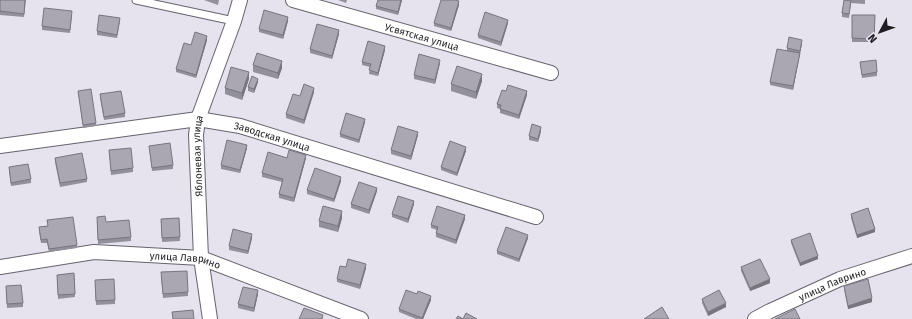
<svg xmlns="http://www.w3.org/2000/svg" width="912" height="319" viewBox="0 0 912 319" font-family="'Fira Sans',sans-serif">
<style>
.lines{fill:none;stroke-linecap:round;stroke-linejoin:round}
.service-casing{stroke:#65636d;stroke-width:9}
.minor-casing{stroke:#65636d;stroke-width:16}
.service{stroke:#fff;stroke-width:7}
.minor{stroke:#fff;stroke-width:14}
.wall{fill:#92909a}
.shaded-wall{fill:#77757d}
.building{fill:#aaa7b3;stroke:#77757d}
.labels{text-anchor:middle;stroke-width:3.5;stroke-linejoin:round;paint-order:stroke}
.street-label{font-size:10px;fill:#1d1c20;stroke:#e6e3ef}
</style>
<rect width="100%" height="100%" fill="#e6e3ef"/>
<g class="lines">
<g class="service-casing">
<path id="service" d="M136,0L234,21"/>
</g>
<g class="minor-casing">
<g id="minor">
<path id="s1" d="M293,0L551,73"/>
<path id="s2" d="M0,146L198,119L240,126L536,217"/>
<path id="s3" d="M0,267L94,252L201,258L361,319"/>
<path id="s4" d="M210,319L201,258L196,135L198,119L234,21L240,0"/>
<path id="s5" d="M755,319L770,311L840,279L912,256"/>
</g>
</g>
<use href="#service" class="service"/>
<use href="#minor" class="minor"/>
</g>
<path class="wall" d="M0,0H26L24,17L0,15Z
M204,0H219L218,5Z
M338,0H347L346,3Z
M378,0H402L398,15L376,9V6Z
M849,0H865V4L851,3L849,18L842,17V13Z
M459,5L451,31L434,26V23Z
M72,15L70,33L42,30V26Z
M875,15L874,42H852V38Z
M120,21L117,38L97,35V31Z
M288,21L283,39L259,32V29Z
M508,23L501,46L478,38V35Z
M339,34L332,59L310,53V49Z
M207,40L196,78L176,72V69L191,45Z
M802,43L793,90L770,85V82L787,51V48Z
M385,50L378,76L369,74L370,67L362,65V62Z
M860,62L877,72V76L862,78Z
M440,63L435,84L414,79V75Z
M253,65L282,68L278,79L253,72Z
M249,79L242,100L225,94V88Z
M482,81L476,99L451,91V84Z
M258,82L254,93L248,91V87Z
M78,91L96,123V126L83,128Z
M506,91L527,95L519,119L500,113V109L497,108V104Z
M314,92L304,124L286,118V114Z
M100,94L125,113V117L104,120L100,98Z
M365,122L359,143L340,137V134Z
M541,131L538,142L529,140V136Z
M418,135L411,160L391,154V150Z
M149,146L173,165V169L152,171Z
M247,148L240,173L221,169V165Z
M109,150L133,168V172L111,175Z
M466,151L457,176L441,170V167Z
M55,158L87,179V182L60,187L55,162Z
M306,158L294,202L279,198V194L282,182L262,177V173Z
M9,167L31,179V183L11,186L9,171Z
M341,181L334,202L307,194V190Z
M377,191L369,214L351,208V204Z
M414,204L408,223L392,217V214Z
M851,214L875,232L857,238L851,218Z
M179,218L180,241L162,242L161,219Z
M342,218L338,232L319,227V221Z
M465,219L456,244L436,237V233L437,230L431,228V225Z
M47,220L77,245V248L49,252L47,243H41L39,231V227L48,226Z
M97,220L106,222L131,237V241L98,244Z
M252,238L248,254L229,250V246Z
M528,238L519,262L497,254V251Z
M791,240L818,259L800,266L791,243Z
M346,267L366,268L360,289L337,282V279Z
M741,267L770,283L750,291L741,271Z
M74,273L75,297L58,299L57,275Z
M161,276L188,292V296L163,298Z
M95,284L115,300V304L96,305Z
M844,286L872,302L848,309L844,289Z
M6,290L23,303V307L7,308Z
M258,294L254,312L238,308V304Z
M417,294L431,300L423,319H416L399,312V309Z
M702,299L726,307L708,316L702,303Z"/>
<path class="shaded-wall" d="M401,0H402L398,15V12Z
M459,1V5L451,31V28Z
M288,17V21L283,39V35Z
M508,20V23L501,46V42Z
M339,30V34L332,59V56Z
M207,36V40L196,78V75Z
M802,40V43L793,90V86Z
M385,46V50L378,76V73Z
M440,60V63L435,84V80Z
M282,61V68L278,79V73Z
M249,72V79L242,100V93Z
M482,74V81L476,99V92Z
M258,79V82L254,93V89Z
M314,88V92L304,124V120Z
M527,91V95L519,119V115Z
M365,119V122L359,143V140Z
M541,127V131L538,142V139Z
M418,132V135L411,160V156Z
M247,145V148L240,173V170Z
M466,147V151L457,176V173Z
M306,155V158L294,202V198Z
M341,177V181L334,202V199Z
M377,188V191L369,214V210Z
M414,201V204L408,223V219Z
M342,211V218L338,232V226Z
M465,215V219L456,244V240Z
M875,229V232L857,238V235Z
M252,234V238L248,254V251Z
M528,235V238L519,262V259Z
M818,256V259L800,266V263Z
M366,264V268L360,289V285Z
M770,279V283L750,291V288Z
M258,290V294L254,312V308Z
M431,296V300L423,319H422Z
M872,298V302L848,309V306Z
M726,303V307L708,316V312Z"/>
<path class="building" d="M0,0H25L24,14L0,11Z
M378,0H401L398,12L376,6Z
M441,0H455L459,1L451,28L434,23Z
M844,0L851,1L849,14L842,13Z
M44,8L72,11L70,30L42,26Z
M264,10L288,17L283,35L259,29Z
M485,12L508,20L501,42L478,35Z
M99,15L120,18L117,35L97,31Z
M852,15H875L874,39L852,38Z
M317,24L339,30L332,56L310,49Z
M195,32L207,36L196,75L176,69L184,43L191,45Z
M789,37L802,40L800,51L787,48Z
M368,41L385,46L378,73L369,70L371,64L362,62Z
M777,49L800,53L793,86L770,82Z
M257,53L282,61L278,73L253,65Z
M419,54L440,60L435,80L414,75Z
M876,60L877,72L862,75L860,62Z
M457,66L482,74L476,92L451,84Z
M231,67L249,72L242,93L225,88Z
M252,76L258,79L254,89L248,87Z
M304,84L314,88L304,120L286,114L293,94L300,96Z
M508,85L527,91L519,115L500,109L501,105L497,104L502,90L506,91Z
M91,89L96,123L83,125L78,91Z
M121,91L125,113L104,117L100,94Z
M346,113L365,119L359,140L340,134Z
M532,124L541,127L538,139L529,136Z
M398,126L418,132L411,156L391,150Z
M227,140L247,145L240,170L221,165Z
M450,141L466,147L457,173L441,167Z
M170,143L173,165L152,168L149,146Z
M131,148L133,168L111,171L109,150Z
M289,150L306,155L294,198L279,194L283,179L262,173L268,152L287,158Z
M82,153L87,179L60,183L55,158Z
M28,164L31,179L11,183L9,167Z
M315,168L341,177L334,199L307,190Z
M359,182L377,188L369,210L351,204Z
M398,196L414,201L408,219L392,214Z
M323,206L342,211L338,226L319,221Z
M437,206L465,215L456,240L436,233L438,227L431,225Z
M868,208L875,229L857,235L851,214Z
M105,216L106,222L129,220L131,237L98,240L97,217Z
M73,217L77,245L49,249L47,239L41,240L39,227L48,226L47,220Z
M179,218L180,237L162,238L161,219Z
M506,227L528,235L519,259L497,251Z
M233,229L252,234L248,251L229,246Z
M810,233L818,256L800,263L791,240Z
M348,259L366,264L360,285L337,279L340,266L346,267Z
M760,259L770,279L750,288L741,267Z
M187,271L188,292L163,294L161,272Z
M74,273L75,294L58,295L57,275Z
M114,279L115,300L96,301L95,280Z
M868,279L872,298L848,306L844,286Z
M21,285L23,303L7,304L6,286Z
M243,287L258,290L254,308L238,304Z
M406,290L417,294L418,291L431,296L422,318L399,309Z
M719,290L726,303L708,312L702,299Z
M662,307L669,319H644Z
M304,308L323,315L322,319H299Z
M795,309L800,319H775Z
M193,310L194,319H173L172,312Z
M466,313L477,319H456L458,316L463,319Z"/>
<g class="labels">
<g class="street-label">
<text dy="4" stroke="none"><textPath href="#s1" startOffset="134">Усвятская улица</textPath></text>
<text dy="4" stroke="none"><textPath href="#s2" startOffset="276">Заводская улица</textPath></text>
<text dy="4" stroke="none"><textPath href="#s4" startOffset="164">Яблоневая улица</textPath></text>
<text dy="4" stroke="none"><textPath href="#s3" startOffset="187">улица Лаврино</textPath></text>
<text dy="4" stroke="none"><textPath href="#s5" startOffset="85">улица Лаврино</textPath></text>
</g>
</g>
<g transform="translate(880 32) rotate(229)" stroke="#e6e3ef" stroke-width="3" paint-order="stroke">
<path d="M0-3L7 15L0 10L-7 15Z" fill="#1d1c20"/>
<text y="-6" font-size="11" font-weight="bold" text-anchor="middle" fill="#1d1c20">N</text>
</g>
</svg>
